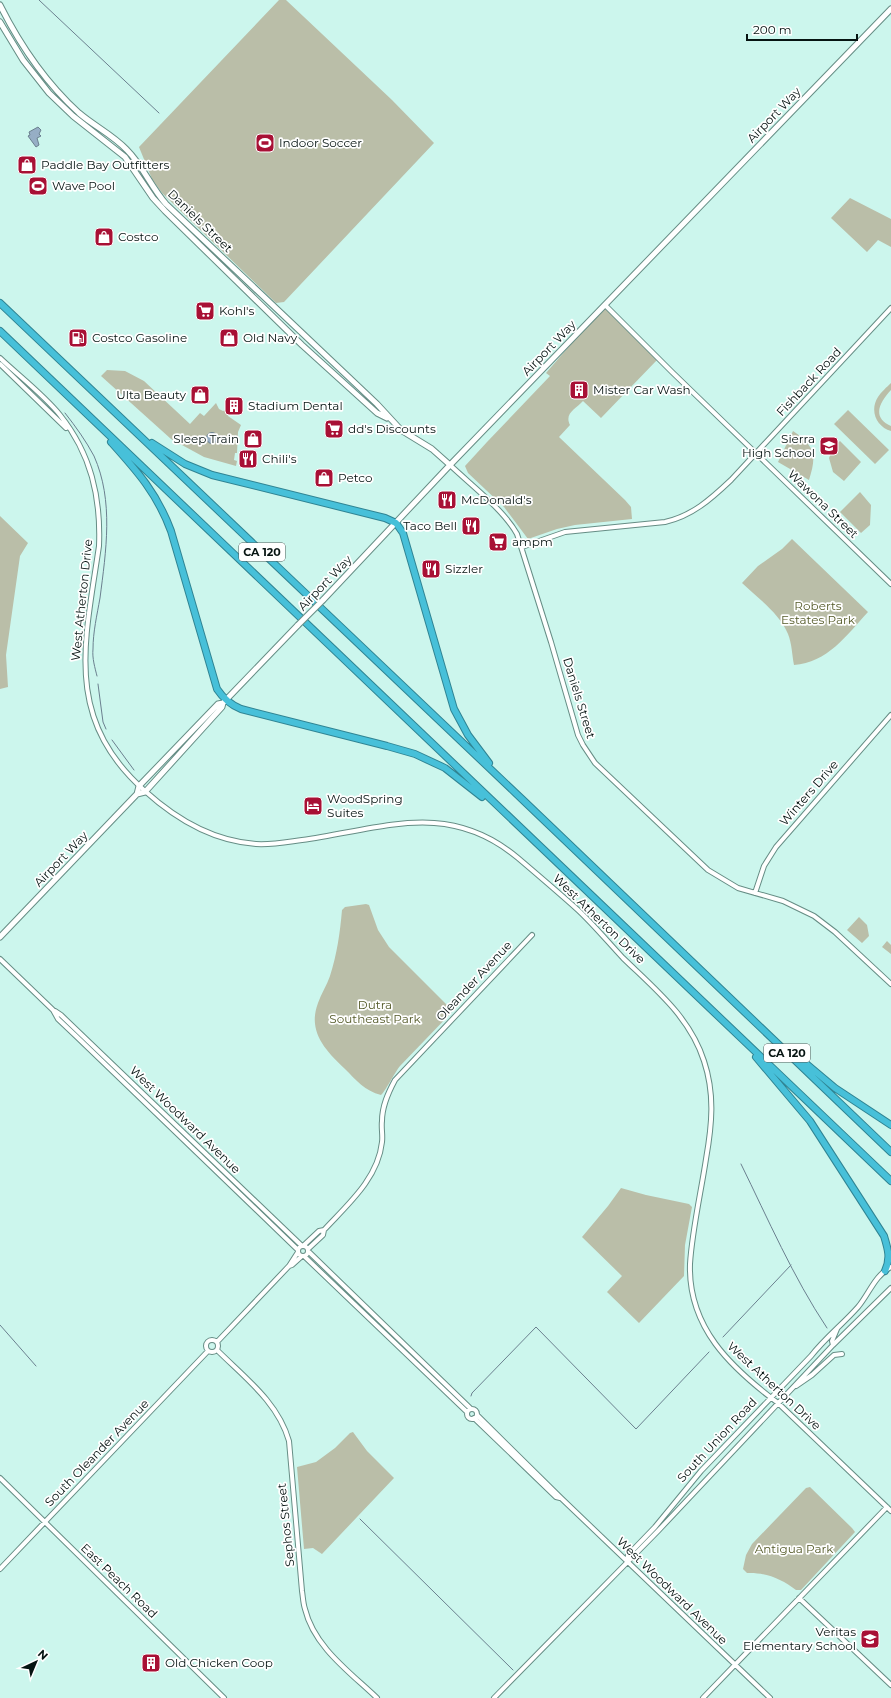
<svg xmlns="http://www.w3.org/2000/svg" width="891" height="1698" viewBox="0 0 891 1698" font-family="Montserrat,sans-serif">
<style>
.green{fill:#babea8}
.water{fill:#96aec5;stroke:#6b808f}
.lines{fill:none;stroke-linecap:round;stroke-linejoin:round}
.stream{stroke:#6b808f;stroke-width:1}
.tertiary-casing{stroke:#668d85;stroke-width:6}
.secondary-casing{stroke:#668d85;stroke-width:7}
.motorway-casing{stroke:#308493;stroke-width:8}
.tertiary{stroke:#fff;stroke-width:4}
.secondary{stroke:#fff;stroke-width:5}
.motorway{stroke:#47c0d9;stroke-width:6}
.secondary-bridge-casing{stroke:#668d85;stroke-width:7;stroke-linecap:butt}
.secondary-bridge{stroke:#fff;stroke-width:5}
.labels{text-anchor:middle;stroke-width:3.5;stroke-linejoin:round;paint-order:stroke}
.shield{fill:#fff;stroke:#515a59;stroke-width:1}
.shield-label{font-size:11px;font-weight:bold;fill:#061412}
.street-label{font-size:12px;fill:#061412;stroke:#fff}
.poi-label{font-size:12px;fill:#061412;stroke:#fff;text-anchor:start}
.park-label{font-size:12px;fill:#545a28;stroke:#fff}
</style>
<rect width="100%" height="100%" fill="#ccf6ed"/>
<path class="green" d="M279,0H286L392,100L434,143L284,302L276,303L162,193L152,179L139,147Z
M850,198L891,219V247L878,240L867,252L831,218Z
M606,308L657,360L601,418L583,401C576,409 564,413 570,425L559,437L625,500L631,507L632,519L575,525L557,529L528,539L504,507L468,473L465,466L487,442L550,376L546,373L584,329Z
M107,370L125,371L144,381L190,424L200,413L204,416L216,403L219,409L223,411L226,410L228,416L241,425L238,432L237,453H235L234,460L237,461L236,466L204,457L171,439L101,376Z
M891,383V390C880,402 871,417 891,426V431C877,427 869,411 878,397C881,392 887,387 891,383Z
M848,410L889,450L875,464L834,424Z
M793,431C815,446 817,455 809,480L778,462Z
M840,441L861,462L844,481L833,472L829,458L834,446Z
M860,492L871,505L870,525L861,533L840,512Z
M0,516L28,543L20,556L6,655L8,687L0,689Z
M792,539L868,612C847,635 827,663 794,665C792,655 792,644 788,634C780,614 758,598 742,583L758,566L782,549Z
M366,904L369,905L378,930L389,947L452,1010L451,1013L400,1066C395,1072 385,1092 381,1095C365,1091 356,1080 345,1069C326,1051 307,1032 318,1003C321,994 327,985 330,976C337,954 340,933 342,910L345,907Z
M859,917L867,925L869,936L862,943L847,930Z
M887,941L891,945V954L882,947Z
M621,1188L646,1195L689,1204L692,1207L685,1245L684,1276L639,1323L607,1292L622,1276L582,1237L608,1206Z
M353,1432L367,1451L394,1478L322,1554L313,1548L304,1549L297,1467L316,1462L335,1448L350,1433Z
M810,1487L852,1528L855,1532L801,1590H796C782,1579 765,1572 747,1573L743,1569L746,1555L752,1544L806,1488Z"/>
<path class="water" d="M38,127L41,130L39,134L41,136L37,138L39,145L36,147L28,136L30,135L29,132Z
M206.5 438a5.5 5.5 0 1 1 11 0a5.5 5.5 0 1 1-11 0Z"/>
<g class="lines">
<path class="stream" d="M39,0L159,113
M65,413C76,427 86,441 94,456C114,501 106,551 100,598C97,615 93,632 93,649C92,658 95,668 97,676
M98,684L103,722L106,729
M112,740L134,770
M741,1164C768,1219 793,1277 827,1328
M0,1325L36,1366
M723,1337L791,1265
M471,1396L472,1393L536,1327L636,1429L709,1352
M360,1519L513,1670"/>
<g class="tertiary-casing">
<path id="tertiary" d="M605,305L672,372L891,584
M0,358C19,376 44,395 60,415C91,454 101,497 99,546C85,642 63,718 145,791C177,820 213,841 256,844C272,845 287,842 302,840C382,829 448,799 518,858C538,875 558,892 578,910C594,925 608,942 623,958C655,989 690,1017 704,1061C715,1094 712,1125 706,1159C701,1192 692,1231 690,1264C688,1327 730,1367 778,1403L891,1511
M0,364L66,428
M450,465C471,485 503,509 517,534L551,642L578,735L583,745L595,763L708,870L738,888L783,901L814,916L835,932L891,984
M522,547L565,532L665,522C692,516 711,499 731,480L891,308
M755,893L764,866L776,847L891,715
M0,959L53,1010L58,1019L77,1037L298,1250
M55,1011L61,1015L302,1246
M298 1251a5 5 0 1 1 10 0a5 5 0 1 1-10 0Z
M303,1246L319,1231L324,1230
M308,1249L323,1235L324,1230C347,1205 378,1179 382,1142C383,1135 381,1128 382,1121C382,1106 388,1093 395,1080L532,935
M309,1252L471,1409
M304,1256L467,1412
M289,1266L292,1265L302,1256
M206 1346a6 6 0 1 1 12 0a6 6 0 1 1-12 0Z
M217,1342L289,1266L298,1252
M833,1345L832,1341L837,1329
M217,1350C244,1377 278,1402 289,1441L302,1591C303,1597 303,1603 305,1609C314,1647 351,1673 377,1698
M796,1386L812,1375L834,1355L842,1354
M467 1414a5 5 0 1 1 10 0a5 5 0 1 1-10 0Z
M477,1415L561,1498L770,1698
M474,1418L556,1497L560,1498
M0,1478L224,1698
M627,1561L628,1555L655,1527L701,1471L811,1356C825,1338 843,1324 858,1307C869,1294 875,1275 891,1267
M0,1569L208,1351
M799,1598L891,1685
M494,1698L658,1531L833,1345L891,1288
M703,1698L887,1507"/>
</g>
<g class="secondary-casing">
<path id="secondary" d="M0,5C20,45 45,82 79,113C94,126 113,135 127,150C143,166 151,187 166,204L377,404L401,430L432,449L450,465
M0,22L23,60L49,93L73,116L125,157L153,198L165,211L302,345L377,413L387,418
M323,600L450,465L891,9
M137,794L145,792L222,707L223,703
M0,937L137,794L139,786L218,704L223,703L298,625"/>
</g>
<g class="motorway-casing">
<path id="motorway" d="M0,303L524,801L891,1152
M0,331L891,1181
M111,442C137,471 157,493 171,531L217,689C223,698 231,705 241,709L387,746L415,754L445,768L482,797
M152,443L185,464L212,475L385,518L396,523L403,533L454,709L468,735L489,763
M791,1051L835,1088L891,1125
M756,1057L810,1121L884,1236C888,1249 891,1258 885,1271"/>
</g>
<use href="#tertiary" class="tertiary"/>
<use href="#secondary" class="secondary"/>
<use href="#motorway" class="motorway"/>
<g class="secondary-bridge-casing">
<path id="secondary-bridge" d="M298,625L323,600"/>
</g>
<use href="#secondary-bridge" class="secondary-bridge"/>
</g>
<defs>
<g id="stadium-square" transform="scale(1)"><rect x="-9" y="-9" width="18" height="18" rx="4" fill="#a81035" stroke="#fff"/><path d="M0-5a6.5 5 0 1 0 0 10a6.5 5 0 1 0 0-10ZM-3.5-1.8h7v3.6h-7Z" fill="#fff"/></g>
<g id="shop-square" transform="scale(1)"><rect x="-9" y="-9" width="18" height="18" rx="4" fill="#a81035" stroke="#fff"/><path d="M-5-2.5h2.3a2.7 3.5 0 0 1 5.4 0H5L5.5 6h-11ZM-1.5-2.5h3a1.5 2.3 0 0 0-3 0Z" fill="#fff"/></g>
<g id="supermarket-square" transform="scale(1)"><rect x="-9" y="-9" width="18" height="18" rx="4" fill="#a81035" stroke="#fff"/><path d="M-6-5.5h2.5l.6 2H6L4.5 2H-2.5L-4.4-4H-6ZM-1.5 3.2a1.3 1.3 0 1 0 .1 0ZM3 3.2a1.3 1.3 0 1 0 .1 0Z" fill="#fff"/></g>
<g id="fuel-square" transform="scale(1)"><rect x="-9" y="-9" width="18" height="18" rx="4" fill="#a81035" stroke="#fff"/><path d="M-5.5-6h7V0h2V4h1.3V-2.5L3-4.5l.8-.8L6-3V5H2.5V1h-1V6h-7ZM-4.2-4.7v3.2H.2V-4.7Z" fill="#fff"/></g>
<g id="building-square" transform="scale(1)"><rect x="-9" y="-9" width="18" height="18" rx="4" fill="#a81035" stroke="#fff"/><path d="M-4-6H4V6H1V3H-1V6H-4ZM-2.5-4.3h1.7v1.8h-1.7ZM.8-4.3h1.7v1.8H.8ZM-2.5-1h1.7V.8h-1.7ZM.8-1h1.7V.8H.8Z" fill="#fff"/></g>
<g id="school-square" transform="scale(1)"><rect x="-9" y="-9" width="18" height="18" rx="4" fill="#a81035" stroke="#fff"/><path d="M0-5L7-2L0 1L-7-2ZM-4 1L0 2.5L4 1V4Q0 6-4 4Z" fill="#fff"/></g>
<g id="restaurant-square" transform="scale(1)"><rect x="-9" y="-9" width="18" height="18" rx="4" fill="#a81035" stroke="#fff"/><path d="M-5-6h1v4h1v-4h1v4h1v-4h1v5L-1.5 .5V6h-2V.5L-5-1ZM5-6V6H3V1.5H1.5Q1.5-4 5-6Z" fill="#fff"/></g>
<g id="hotel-square" transform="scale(1)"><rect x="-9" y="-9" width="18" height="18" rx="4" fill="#a81035" stroke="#fff"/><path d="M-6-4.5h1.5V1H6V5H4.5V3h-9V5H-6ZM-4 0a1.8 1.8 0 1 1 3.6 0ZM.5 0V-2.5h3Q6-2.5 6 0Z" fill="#fff"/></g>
</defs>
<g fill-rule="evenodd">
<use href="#stadium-square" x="265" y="143"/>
<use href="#shop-square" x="27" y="165"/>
<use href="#stadium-square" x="38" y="186"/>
<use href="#shop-square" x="104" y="237"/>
<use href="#supermarket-square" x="205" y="311"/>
<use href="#fuel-square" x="78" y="338"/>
<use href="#shop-square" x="229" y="338"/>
<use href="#building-square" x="579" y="390"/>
<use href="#shop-square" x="200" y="395"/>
<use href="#building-square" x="234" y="406"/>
<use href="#supermarket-square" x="334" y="429"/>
<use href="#shop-square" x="253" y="439"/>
<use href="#school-square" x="829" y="446"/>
<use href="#restaurant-square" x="248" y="459"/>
<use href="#shop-square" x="324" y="478"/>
<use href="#restaurant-square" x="447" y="500"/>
<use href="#restaurant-square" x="471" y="526"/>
<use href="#supermarket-square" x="498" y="542"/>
<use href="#restaurant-square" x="431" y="569"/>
<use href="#hotel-square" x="313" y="806"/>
<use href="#school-square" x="870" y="1639"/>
<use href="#building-square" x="151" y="1663"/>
</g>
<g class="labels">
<g class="shield">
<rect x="239" y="543" width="46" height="18" rx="3"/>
<rect x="764" y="1044" width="46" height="18" rx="3"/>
</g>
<g class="shield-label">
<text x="262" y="556">CA 120</text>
<text x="787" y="1057">CA 120</text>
</g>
<g class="street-label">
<text transform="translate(774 115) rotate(-46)" y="4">Airport Way</text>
<text transform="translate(200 221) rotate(44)" y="4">Daniels Street</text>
<text transform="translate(549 348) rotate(-46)" y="4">Airport Way</text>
<text transform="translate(809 382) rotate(-47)" y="4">Fishback Road</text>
<text transform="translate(823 504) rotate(44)" y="4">Wawona Street</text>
<text transform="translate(325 583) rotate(-46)" y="4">Airport Way</text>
<text transform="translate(82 600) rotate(-84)" y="4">West Atherton Drive</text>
<text transform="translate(579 698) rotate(73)" y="4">Daniels Street</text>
<text transform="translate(809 793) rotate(-49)" y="4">Winters Drive</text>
<text transform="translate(61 859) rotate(-46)" y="4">Airport Way</text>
<text transform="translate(599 919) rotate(44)" y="4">West Atherton Drive</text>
<text transform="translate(474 981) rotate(-47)" y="4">Oleander Avenue</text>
<text transform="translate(185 1120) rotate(44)" y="4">West Woodward Avenue</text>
<text transform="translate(774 1386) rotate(43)" y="4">West Atherton Drive</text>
<text transform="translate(717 1440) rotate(-47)" y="4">South Union Road</text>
<text transform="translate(97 1453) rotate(-46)" y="4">South Oleander Avenue</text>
<text transform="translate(286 1525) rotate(-96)" y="4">Sephos Street</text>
<text transform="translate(119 1581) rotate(44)" y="4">East Peach Road</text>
<text transform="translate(672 1591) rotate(44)" y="4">West Woodward Avenue</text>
</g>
<g class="poi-label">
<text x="279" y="147">Indoor Soccer</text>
<text x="41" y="169">Paddle Bay Outfitters</text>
<text x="52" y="190">Wave Pool</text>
<text x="118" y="241">Costco</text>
<text x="219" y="315">Kohl's</text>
<text x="92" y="342">Costco Gasoline</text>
<text x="243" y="342">Old Navy</text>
<text x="593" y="394">Mister Car Wash</text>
<text x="186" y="399" text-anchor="end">Ulta Beauty</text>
<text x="248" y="410">Stadium Dental</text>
<text x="348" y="433">dd's Discounts</text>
<text x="239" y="443" text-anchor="end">Sleep Train</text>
<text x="815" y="443" text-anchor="end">Sierra<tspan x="815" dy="14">High School</tspan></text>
<text x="262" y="463">Chili's</text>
<text x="338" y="482">Petco</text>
<text x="461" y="504">McDonald's</text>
<text x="457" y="530" text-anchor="end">Taco Bell</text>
<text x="512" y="546">ampm</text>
<text x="445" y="573">Sizzler</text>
<text x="327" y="803">WoodSpring<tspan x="327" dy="14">Suites</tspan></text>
<text x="856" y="1636" text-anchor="end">Veritas<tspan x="856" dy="14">Elementary School</tspan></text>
<text x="165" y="1667">Old Chicken Coop</text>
</g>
<g class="park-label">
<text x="818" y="610">Roberts<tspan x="818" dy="14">Estates Park</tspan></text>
<text x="375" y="1009">Dutra<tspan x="375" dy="14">Southeast Park</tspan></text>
<text x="794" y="1553">Antigua Park</text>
</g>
</g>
<g transform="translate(36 1662) rotate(44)" stroke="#ffffff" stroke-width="3" paint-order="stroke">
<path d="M0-3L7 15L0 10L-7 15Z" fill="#061412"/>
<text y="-6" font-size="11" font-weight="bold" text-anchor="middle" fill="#061412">N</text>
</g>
<path d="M747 34v6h110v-6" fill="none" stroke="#061412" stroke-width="2"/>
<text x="753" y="34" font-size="12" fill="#061412" stroke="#ffffff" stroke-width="3" paint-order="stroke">200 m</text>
</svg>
